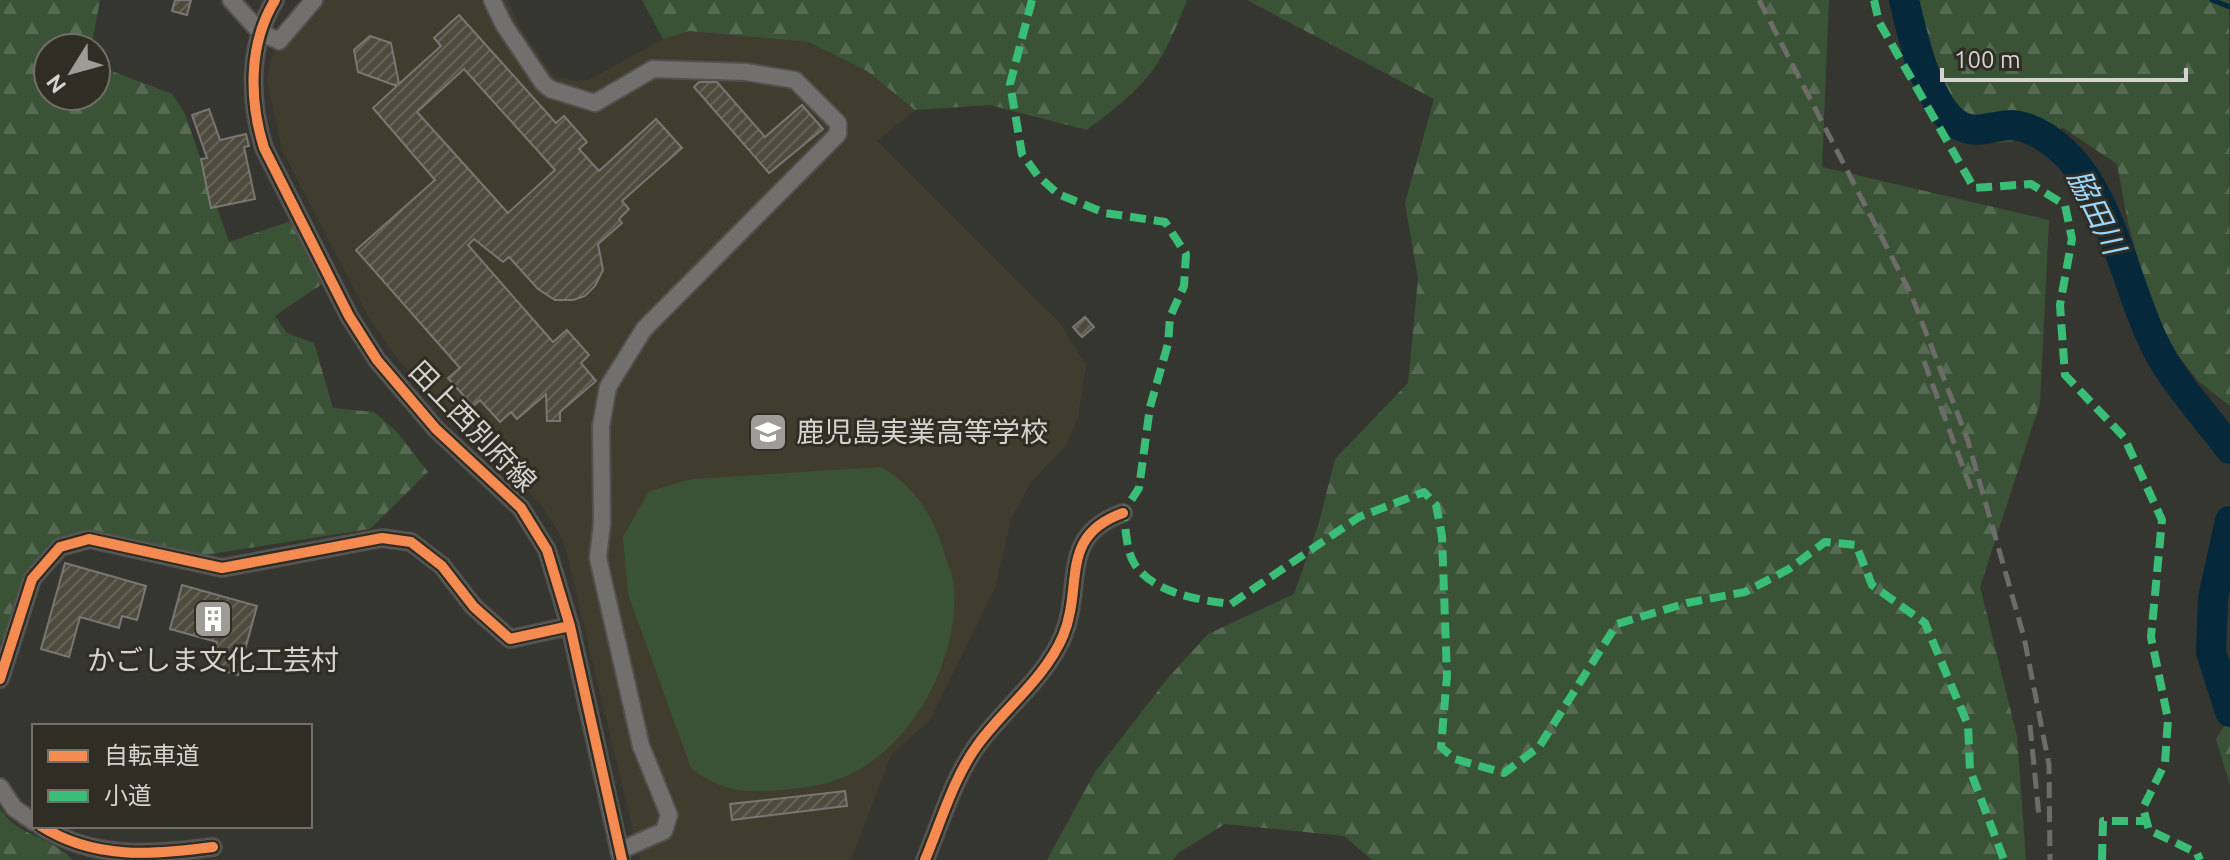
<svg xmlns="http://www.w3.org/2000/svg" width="2230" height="860" viewBox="0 0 2230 860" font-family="Ubuntu,'Noto Sans JP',sans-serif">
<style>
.built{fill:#403c2e}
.forest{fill:url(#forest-firs)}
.pitch{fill:#3a5337}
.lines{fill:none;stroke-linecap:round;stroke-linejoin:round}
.stream{stroke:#05283b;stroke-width:5}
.river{stroke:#05283b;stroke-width:30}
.building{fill:url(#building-hatch);stroke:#787773;stroke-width:2;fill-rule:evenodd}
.minor-casing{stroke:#52514e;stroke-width:20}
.minor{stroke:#71706e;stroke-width:16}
.rail{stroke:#6d6c69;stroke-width:5;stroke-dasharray:16 8;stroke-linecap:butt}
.quiet{stroke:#3abd76;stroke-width:8;stroke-dasharray:16 8;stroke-linecap:butt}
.cycleway-casing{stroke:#2f2d24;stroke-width:15}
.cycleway{stroke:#f68b52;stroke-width:10}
.labels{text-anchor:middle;stroke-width:6;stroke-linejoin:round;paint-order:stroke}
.street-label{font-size:28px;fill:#d4d3cd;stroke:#2f2d24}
.poi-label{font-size:28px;fill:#d4d3cd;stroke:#2f2d24;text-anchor:start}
.water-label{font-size:30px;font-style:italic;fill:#9ad6fe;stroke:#2f2d24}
</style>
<defs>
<pattern id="forest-firs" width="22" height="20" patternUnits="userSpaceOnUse" patternTransform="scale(2)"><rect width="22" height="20" fill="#3a5337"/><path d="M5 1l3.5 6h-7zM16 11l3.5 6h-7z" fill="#566b53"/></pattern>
<pattern id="building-hatch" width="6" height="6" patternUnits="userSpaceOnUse" patternTransform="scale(2)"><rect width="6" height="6" fill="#4e4a3e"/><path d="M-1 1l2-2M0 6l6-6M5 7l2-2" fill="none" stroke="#676359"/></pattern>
</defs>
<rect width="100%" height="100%" fill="#363631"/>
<path class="built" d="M300,0H508L519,26L554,77L578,81L589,80L663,39L689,31L808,42L867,71L915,110L877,141L1060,323L1086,365L1078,417L1066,445L1030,484L1011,519L995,588L930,720L891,755L851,860H640L564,542L542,506L504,466L450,420L395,356L370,320L282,150L267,80L271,60L289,15Z"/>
<path class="forest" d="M0,0H100L91,48H48V96H96V65L172,94L185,114L229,242L294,220L322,284L275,316L287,333L314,343L333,408L374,412L397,432L428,472L370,529L198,556L100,532L56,543L23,585L0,644Z
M642,0H1187C1160,70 1147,85 1087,130L990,105L915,110L867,71L808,42L689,31L663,39Z
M1247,0H1829L1822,167L2049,220L2040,403L1980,587L2017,736L2026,860H1372L1344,836L1225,824L1178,853L1173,860H1047L1095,772L1168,678L1208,634L1294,594L1318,526L1335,459L1408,383L1418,279L1405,203L1434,99Z
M1889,0H2229L2230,406L2198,381L2158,330L2128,223L2117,164L2063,128L2011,142L1965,144L1936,119L1900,44Z
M2230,717V785L2216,739Z
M0,808C16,836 52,837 73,860H0Z"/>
<path class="pitch" d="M881,467C913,485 931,512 942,546C946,560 953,574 954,588C959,656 918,735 859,770C836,783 808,788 782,790C747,794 718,790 691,768L628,594L623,537L649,491L693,479Z"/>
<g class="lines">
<path class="stream" d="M2212,0L2230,7"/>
<path class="river" d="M1904,0C1912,33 1929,116 1965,128C1981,134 1996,124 2013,125C2033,127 2051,140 2065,153C2111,196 2127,289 2155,345C2173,382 2206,416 2230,449
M2230,521L2213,598L2211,652L2230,712"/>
</g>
<path class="building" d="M175,0H191L187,15L172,11Z
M459,15L556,123L564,116L587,142L579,149L599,171L656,119L682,148L622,201L629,209L619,219L622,223L598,244L603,270L595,286L585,296L573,300H555L538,289L509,257L503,262L474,239L468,245L553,342L567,330L589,355L581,363L596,381L560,412V421H547L546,394L517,419L511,412L500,422L480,400L473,406L448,378L460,368L356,250L435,180L373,108L397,86L358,72L354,50L370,36L391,43L399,84L441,46L434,38ZM464,69L555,170L508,213L417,112Z
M699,82H717L765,137L802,105L823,129L769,173L694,87Z
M209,109L220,140L246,134L249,146L244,147L255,199L211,208L201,159L207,158L192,115Z
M1085,317L1094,327L1082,337L1073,327Z
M65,563L146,586L137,620L122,616L119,628L80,617L69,657L41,649Z
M182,585L257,606L238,675L210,667L217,642L170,629Z
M845,791L847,806L732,820L730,804Z"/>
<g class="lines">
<g class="minor-casing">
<path id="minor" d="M231,0L260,32L279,41L314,0
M275,0C248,45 249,100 264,148L349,316L377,360L436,429L521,508L547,550L570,626L621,858
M492,0L504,25L543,83L550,89L595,103L653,69L746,72L795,80L838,123V134L644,329L608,387L601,426L602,523L598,558L641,746L669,815L664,831L619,851
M0,679L32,579L60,547L89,539L222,568L382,538L411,542L442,566L474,607L510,639L570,626
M0,787L14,808L34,822
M41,826C94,860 153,855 213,847
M925,860C941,822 954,776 979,743C1006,707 1045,678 1063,636C1084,585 1058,536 1123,513"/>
</g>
<use href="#minor" class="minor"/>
<path class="rail" d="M1759,0L1911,294L1967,438L2024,637L2049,765L2050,860
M1924,361L1971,489
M2030,725L2039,816"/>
<path class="quiet" d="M1032,0L1010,84L1022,154L1038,176L1058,194L1105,213L1165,222L1186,254L1184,286L1170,317L1168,344L1150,407L1139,488L1123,513C1126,527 1126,550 1134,563C1152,593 1199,600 1231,604L1359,517L1424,492L1436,505L1442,536L1447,676L1441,747L1455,759L1504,773L1539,747L1617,624L1687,603L1745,592L1789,569L1825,542L1856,545L1872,585L1925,623L1968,725L1970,770L2004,860
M1874,0L1879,22L1974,188L2031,184L2065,205L2072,239L2060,305L2065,375L2124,437L2162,520L2151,637L2168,719L2165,763L2143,808L2149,830L2197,853L2200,860
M2102,860L2103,821H2147"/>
<g class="cycleway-casing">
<path id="cycleway" d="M275,0C248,45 249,100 264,148L349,316L377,360L436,429L521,508L547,550L570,626L622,860
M0,679L32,579L60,547L89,539L222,568L382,538L411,542L442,566L474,607L510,639L570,626
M41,826C94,860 153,855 213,847
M925,860C941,822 954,776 979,743C1006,707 1045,678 1063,636C1084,585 1058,536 1123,513"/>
</g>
<use href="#cycleway" class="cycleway"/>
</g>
<defs>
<g id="school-square" transform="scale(2)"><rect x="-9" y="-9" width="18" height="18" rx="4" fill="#9d9c96" stroke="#2f2d24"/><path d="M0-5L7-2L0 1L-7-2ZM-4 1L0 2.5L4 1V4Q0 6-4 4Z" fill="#fff"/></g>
<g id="building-square" transform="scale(2)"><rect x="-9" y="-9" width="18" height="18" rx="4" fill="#9d9c96" stroke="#2f2d24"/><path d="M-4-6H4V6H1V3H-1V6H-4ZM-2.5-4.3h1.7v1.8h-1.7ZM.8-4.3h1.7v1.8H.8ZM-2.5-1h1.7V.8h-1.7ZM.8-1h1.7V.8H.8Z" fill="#fff"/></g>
</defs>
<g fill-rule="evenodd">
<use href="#school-square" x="768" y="432"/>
<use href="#building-square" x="213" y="619"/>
</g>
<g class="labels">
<g class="street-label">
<text transform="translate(473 426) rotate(46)" y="10">田上西別府線</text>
</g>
<g class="poi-label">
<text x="796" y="442">鹿児島実業高等学校</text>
<text x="213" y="670" text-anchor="middle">かごしま文化工芸村</text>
</g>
<g class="water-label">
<text transform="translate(2096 212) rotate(64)" y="10">脇田川</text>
</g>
</g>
<rect x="32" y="724" width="280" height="104" fill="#2f2d24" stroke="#716f68" stroke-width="2"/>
<rect x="48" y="750" width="40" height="12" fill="#f68b52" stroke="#716f68" stroke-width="2"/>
<text x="104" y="764" font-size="24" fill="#d4d3cd">自転車道</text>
<rect x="48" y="790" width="40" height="12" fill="#3abd76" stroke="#716f68" stroke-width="2"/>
<text x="104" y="804" font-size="24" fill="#d4d3cd">小道</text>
<g transform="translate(72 72) rotate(233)"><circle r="38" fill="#2f2d24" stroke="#716f68" stroke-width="2"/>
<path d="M0-6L14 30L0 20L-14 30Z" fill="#9d9c96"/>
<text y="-12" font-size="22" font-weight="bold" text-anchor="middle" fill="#d4d3cd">N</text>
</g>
<path d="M1942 68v12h244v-12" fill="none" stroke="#d4d3cd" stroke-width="4"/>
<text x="1954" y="68" font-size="24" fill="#d4d3cd" stroke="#2f2d24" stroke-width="6" paint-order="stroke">100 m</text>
</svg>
